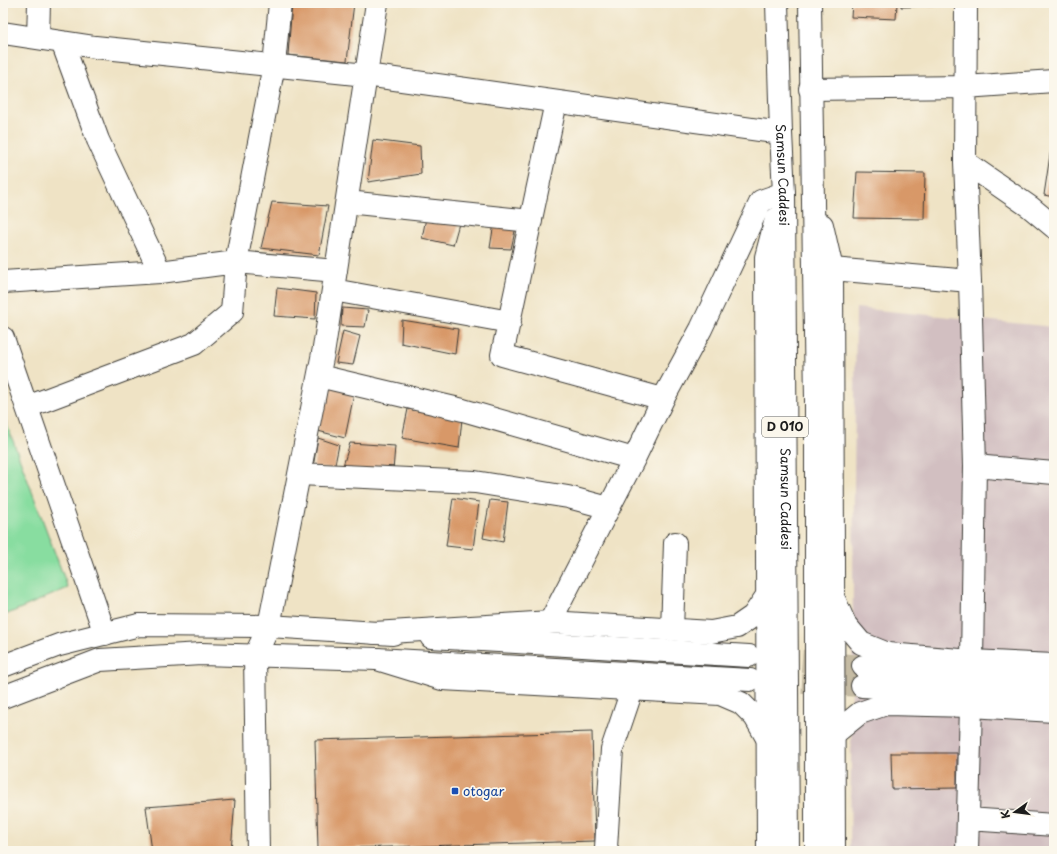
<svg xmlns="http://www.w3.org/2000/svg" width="1057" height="854" viewBox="0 0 1057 854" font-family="'Playpen Sans',sans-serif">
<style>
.industrial{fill:#d2bfc1}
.green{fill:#88dda0;stroke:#527c5e}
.building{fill:#d89868}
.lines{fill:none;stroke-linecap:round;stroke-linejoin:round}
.major-tunnel{stroke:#c5bba3;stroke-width:22;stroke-dasharray:22 11;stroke-linecap:butt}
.minor-casing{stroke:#3c3a35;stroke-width:24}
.major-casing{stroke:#3c3a35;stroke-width:24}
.highway-casing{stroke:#3c3a35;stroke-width:24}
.minor{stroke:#fff;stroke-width:22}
.major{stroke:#fff;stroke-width:22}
.highway{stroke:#fff;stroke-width:22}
.transit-dot{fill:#1a4fb4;stroke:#fbf7ec;stroke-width:1.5}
.labels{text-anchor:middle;stroke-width:3.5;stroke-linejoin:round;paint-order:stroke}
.shield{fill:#fbf7ec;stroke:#5f5e5a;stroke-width:1}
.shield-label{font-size:12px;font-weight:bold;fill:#1c1c1c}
.street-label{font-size:13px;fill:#1c1c1c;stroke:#fbf7ec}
.transit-label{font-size:13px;fill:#164399;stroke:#fbf7ec;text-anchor:start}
</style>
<rect width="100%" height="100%" fill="#fbf7ec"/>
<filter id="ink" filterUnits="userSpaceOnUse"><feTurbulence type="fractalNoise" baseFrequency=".025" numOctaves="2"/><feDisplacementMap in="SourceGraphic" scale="8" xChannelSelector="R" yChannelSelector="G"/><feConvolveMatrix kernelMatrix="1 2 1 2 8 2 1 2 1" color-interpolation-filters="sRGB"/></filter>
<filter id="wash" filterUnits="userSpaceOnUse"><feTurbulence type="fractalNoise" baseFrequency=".012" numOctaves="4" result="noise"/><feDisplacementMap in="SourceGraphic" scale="16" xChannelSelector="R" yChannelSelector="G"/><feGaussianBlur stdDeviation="0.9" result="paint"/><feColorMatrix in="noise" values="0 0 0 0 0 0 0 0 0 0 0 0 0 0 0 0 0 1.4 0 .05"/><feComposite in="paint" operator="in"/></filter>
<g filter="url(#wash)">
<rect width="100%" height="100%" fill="#efe3c5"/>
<path class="industrial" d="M856,308L1054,327V851H850Z"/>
<path class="green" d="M3,414L68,588L3,616Z"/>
<g id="blocks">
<path class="building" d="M292,3H354L347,61L288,55Z
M852,3H897L896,19L851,17Z
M901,3H935L936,6L901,7Z
M1053,135H1054V197L1044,195Z
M373,140L420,146L421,174L368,182Z
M857,172L925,173L924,219L854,218Z
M272,202L328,206L319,255L261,248Z
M427,213L460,220L453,245L422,238Z
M517,222L511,249L490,248L494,223Z
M277,288L316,293L315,319L274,316Z
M342,308L368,310L365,327L341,326Z
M402,320L458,329L455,354L401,343Z
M343,331L360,336L353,365L336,363Z
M325,385L355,389L345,438L318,431Z
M408,409L462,419L459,448L402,438Z
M318,438L339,445L334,469L313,467Z
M350,443L395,446L393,471L342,469Z
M453,498L479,502L473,549L446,546Z
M490,500L508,502L503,542L483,538Z
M592,732L595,841L318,849L315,740Z
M891,753H957V788L892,789Z
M235,800L231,851H152L146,807Z"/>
</g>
</g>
<g filter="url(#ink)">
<use href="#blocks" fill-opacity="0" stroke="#3c3a35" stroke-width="1"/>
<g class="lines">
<path class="major-tunnel" d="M769,658L863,666
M769,681L862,686"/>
<g class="minor-casing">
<path id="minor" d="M966,3L965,162L970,281L975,466L972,661
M3,33L95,47L366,75L781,133
M38,38L39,3
M62,42L98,140L160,272
M810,89L965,87L1054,81
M556,102L502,355L663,399
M965,162L1030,207L1054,227
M347,202L531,221
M832,269L970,281
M3,282L160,272L236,262L274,65L280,3
M333,290L510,322
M3,338L105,634
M319,376L463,410L634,459
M27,407L194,344L232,312L236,262L336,271
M975,466L1054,473
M299,474L475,482L568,497L609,508
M550,622L634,459L663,399L701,329L761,201L784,193
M672,630L675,543
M968,819L1054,825
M258,851L255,656L269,626L324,348L377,3
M608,851L606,848L612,749L632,690
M967,851L971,706"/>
</g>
<g class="major-casing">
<path id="major" d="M431,637L749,656
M3,666L59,645L139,625L269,626L393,634
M863,666L1054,677
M862,686L1054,698
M3,697L100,660L201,654L377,659L750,680"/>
</g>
<g class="highway-casing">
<g id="highway">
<path id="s1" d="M777,3L781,133L784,193L788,851"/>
<path d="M810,3L816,400V851"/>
<path d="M822,225L832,269L834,851"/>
<path d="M835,601L845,624L861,643L888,654L972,661L1054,665"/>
<path d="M374,633L550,622L711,632L737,627L753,616L766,597"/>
<path d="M377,659L442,679L720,694L741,703L755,717L767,738"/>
<path d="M834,734L860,713L886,704L971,706L1054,711"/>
<path d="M768,851L766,257L776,219"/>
</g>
</g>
<use href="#minor" class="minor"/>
<use href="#major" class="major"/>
<use href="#highway" class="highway"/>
</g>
</g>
<rect class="transit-dot" x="451" y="787" width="8" height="8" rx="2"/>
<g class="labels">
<rect class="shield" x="762" y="417" width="46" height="20" rx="3"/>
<g class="shield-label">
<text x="785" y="431">D 010</text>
</g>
<g class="street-label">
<text dy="5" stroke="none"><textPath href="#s1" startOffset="172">Samsun Caddesi</textPath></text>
<text dy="5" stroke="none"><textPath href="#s1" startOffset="496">Samsun Caddesi</textPath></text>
</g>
<g class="transit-label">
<text x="463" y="796">otogar</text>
</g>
</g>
<rect width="1057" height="854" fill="none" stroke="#fbf7ec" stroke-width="16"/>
<g transform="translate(1015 812) rotate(256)" stroke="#fbf7ec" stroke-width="3" paint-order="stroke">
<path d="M0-3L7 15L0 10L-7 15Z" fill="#1c1c1c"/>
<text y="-6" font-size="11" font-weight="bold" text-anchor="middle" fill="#1c1c1c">K</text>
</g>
</svg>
